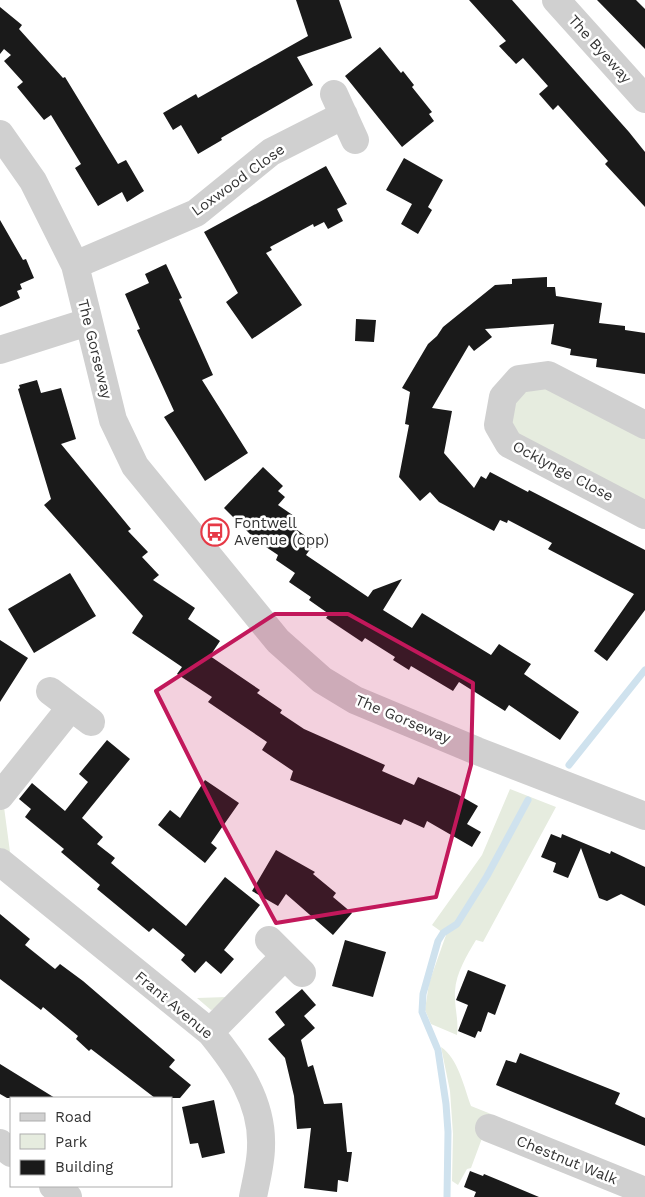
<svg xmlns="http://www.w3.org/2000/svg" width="645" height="1197" viewBox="0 0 645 1197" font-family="'Work Sans',sans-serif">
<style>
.green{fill:#e6ecdf}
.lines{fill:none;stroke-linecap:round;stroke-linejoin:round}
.stream{stroke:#cfe2ee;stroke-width:7}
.building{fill:#1a1a1a}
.minor{stroke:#d0d0d0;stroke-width:28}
.marked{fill:#c2185b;fill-opacity:0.2;stroke:#c2185b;stroke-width:4;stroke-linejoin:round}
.labels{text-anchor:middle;stroke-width:5;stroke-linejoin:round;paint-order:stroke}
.street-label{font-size:15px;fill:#333;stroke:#fff}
.poi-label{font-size:15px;fill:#333;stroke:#fff;text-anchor:start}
</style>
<rect width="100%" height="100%" fill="#fff"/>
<path class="green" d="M544,383L645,434V506L514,437L505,422L522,386Z
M510,789L556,807L483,942L476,940C467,955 456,973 455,991C454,1006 459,1020 457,1035L431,1024L425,1010L429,983L446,935L432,925L482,855Z
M4,807L10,852L0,848V809Z
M227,997L222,1007L211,1010L197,998Z
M441,1047C458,1058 464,1087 471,1106L491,1114L471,1168L467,1169L458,1185L452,1181L453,1134L450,1091Z"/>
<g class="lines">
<path class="stream" d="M569,765L645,670
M447,1197L448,1132L446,1104L438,1050L422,1012L423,994L438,941L443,933L457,924L487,876L528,800"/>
</g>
<path class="building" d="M296,0H339L352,38L297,57L313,85L221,138L222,140L198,154L181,125L173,130L163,113L196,94L198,98L308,36Z
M469,0H512L629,132L645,152V207L605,164L608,161L558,105L553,110L539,94L548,86L523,58L516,64L499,46L506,41Z
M597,0H636L645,9V49Z
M0,7L22,25L19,29L63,78L65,77L118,164L126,160L144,191L127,202L122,192L98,206L75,168L81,164L51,115L44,120L17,87L23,82L4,61L11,55L4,49L0,54Z
M380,47L401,73L403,71L414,85L412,87L432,112L429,114L434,121L402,147L345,76Z
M404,158L443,180L428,207L432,210L418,234L401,224L412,204L386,190Z
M326,166L347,204L337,209L343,221L328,229L324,222L314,227L313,224L270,247L272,250L266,253L302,305L252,339L226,302L238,293L204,232Z
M0,220L23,260L26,259L34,278L20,284L22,289L17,291L20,298L0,307Z
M166,264L182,298L179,299L213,375L202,380L248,453L205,481L164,417L174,411L137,330L140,329L125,294L149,283L145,274Z
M547,277V287H555L556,296L602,303L599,323L625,326V330L645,333V374L596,367L597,359L570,355L571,349L551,344L554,324L485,329L492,337L474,351L469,345L432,408L452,411L444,453L474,488L481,476L486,479L490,472L528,492L529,490L645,550V610L607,661L594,651L634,594L548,549L552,543L508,520L507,523L500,520L494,531L439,502L430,492L420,501L399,477L409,425L405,424L410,392L402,388L428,344L437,336L443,327L495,285L512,284V279Z
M356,319L376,320L374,342L355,341Z
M37,380L41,393L61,388L76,439L61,444L131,529L128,531L148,552L142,557L159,575L153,580L195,608L188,619L220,641L210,656L260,690L257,693L282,710L280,713L304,729L385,765L382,771L414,785L418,777L457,794L478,806L467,824L481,832L472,847L427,821L424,828L404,819L401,825L290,780L293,771L262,750L267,742L208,702L212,697L177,674L182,667L132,633L143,616L44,505L51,499L18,389L20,388L19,385Z
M263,467L283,486L278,491L285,497L278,505L294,516L289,524L311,540L310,543L313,545L306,555L368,597L373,590L402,579L383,610L412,628L422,613L491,655L499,644L531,664L524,674L579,712L560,740L509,705L505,711L459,682L453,691L411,666L409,670L393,660L395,657L365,638L362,642L326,618L329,614L309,600L311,597L289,582L295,573L276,560L278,555L257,541L224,508Z
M70,573L96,616L34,653L8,609Z
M0,640L28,658L0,702Z
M107,740L130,759L82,818L103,837L97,844L115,858L111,863L186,926L225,877L260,905L224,950L234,959L221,974L206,961L195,973L181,960L185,955L153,928L149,932L97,889L100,885L61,852L64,849L25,817L31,809L19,799L32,783L65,811L88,782L79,774Z
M205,780L239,803L211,843L217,848L205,863L158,825L170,810L180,818Z
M551,834L561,838L562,834L610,854L611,851L645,867V906L621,894L607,901L599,898L581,848L568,878L553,872L556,863L541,857Z
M276,850L315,872L313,874L336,893L333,897L352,913L333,935L286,894L278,906L252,891Z
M0,914L30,939L25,945L55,969L60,964L83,981L175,1060L169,1067L191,1085L180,1098H155L91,1049L89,1051L76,1039L78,1036L43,1007L41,1010L0,979Z
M345,940L386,952L373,997L332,986Z
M468,970L506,985L495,1015L488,1012L481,1032L478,1031L475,1038L458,1031L468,1005L456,1000Z
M302,989L316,1005L304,1016L315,1028L301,1040L308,1067L313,1065L324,1104L342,1103L347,1152H352L348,1182L338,1180L337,1192L304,1188L311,1128L297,1129L294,1096L285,1058L268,1039L285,1025L275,1012Z
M520,1053L620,1093L615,1104L645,1118V1146L496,1085L506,1060L516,1063Z
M0,1064L55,1098H7L0,1094Z
M214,1100L225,1153L202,1158L198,1143L190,1144L182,1107Z
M470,1171L483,1176L484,1174L539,1197H474L476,1192L464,1187Z"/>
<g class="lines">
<path class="minor" d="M556,0L645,99
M334,94L355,140
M0,134L33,181L75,265L113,420L135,466L278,641L322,680L355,700L477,751L645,816
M75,265L196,213L271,152L344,115
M0,350L88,322
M645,425L548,375L519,379L503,397L498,425L509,444L645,515
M50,691L91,722
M0,796L71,707
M0,862L210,1032C237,1065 263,1102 261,1147C261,1163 256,1181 253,1197
M269,940L302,973
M210,1032L285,956
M489,1128L645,1191
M0,1143L11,1153
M53,1186L68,1197"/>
</g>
<path class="marked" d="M275,614H348L473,683L471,765L436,897L276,923L222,823L156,691Z"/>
<defs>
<g id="bus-ring" transform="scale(1.4375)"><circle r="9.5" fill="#fff" stroke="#e63946" stroke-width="1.5"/><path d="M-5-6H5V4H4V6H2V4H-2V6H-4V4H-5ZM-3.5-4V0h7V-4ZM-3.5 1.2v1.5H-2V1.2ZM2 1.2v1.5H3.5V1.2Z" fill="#e63946"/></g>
</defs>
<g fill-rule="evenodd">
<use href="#bus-ring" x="215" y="532"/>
</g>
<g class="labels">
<g class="street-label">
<text transform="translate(600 49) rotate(48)" y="5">The Byeway</text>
<text transform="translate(238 180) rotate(-36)" y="5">Loxwood Close</text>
<text transform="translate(95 349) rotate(76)" y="5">The Gorseway</text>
<text transform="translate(563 471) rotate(28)" y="5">Ocklynge Close</text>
<text transform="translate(403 719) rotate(23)" y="5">The Gorseway</text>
<text transform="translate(174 1005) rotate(40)" y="5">Frant Avenue</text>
<text transform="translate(567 1160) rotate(22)" y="5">Chestnut Walk</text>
</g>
<g class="poi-label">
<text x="234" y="528">Fontwell<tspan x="234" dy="17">Avenue (opp)</tspan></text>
</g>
</g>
<rect x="10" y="1097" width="162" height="90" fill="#ffffff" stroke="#adadad"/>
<rect x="20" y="1113" width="25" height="8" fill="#d0d0d0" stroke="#adadad"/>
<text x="55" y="1122" font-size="15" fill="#333333">Road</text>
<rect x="20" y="1134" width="25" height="15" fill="#e6ecdf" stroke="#adadad"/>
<text x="55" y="1147" font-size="15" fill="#333333">Park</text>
<rect x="20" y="1160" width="25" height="15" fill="#1a1a1a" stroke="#adadad"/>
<text x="55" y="1172" font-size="15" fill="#333333">Building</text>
</svg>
